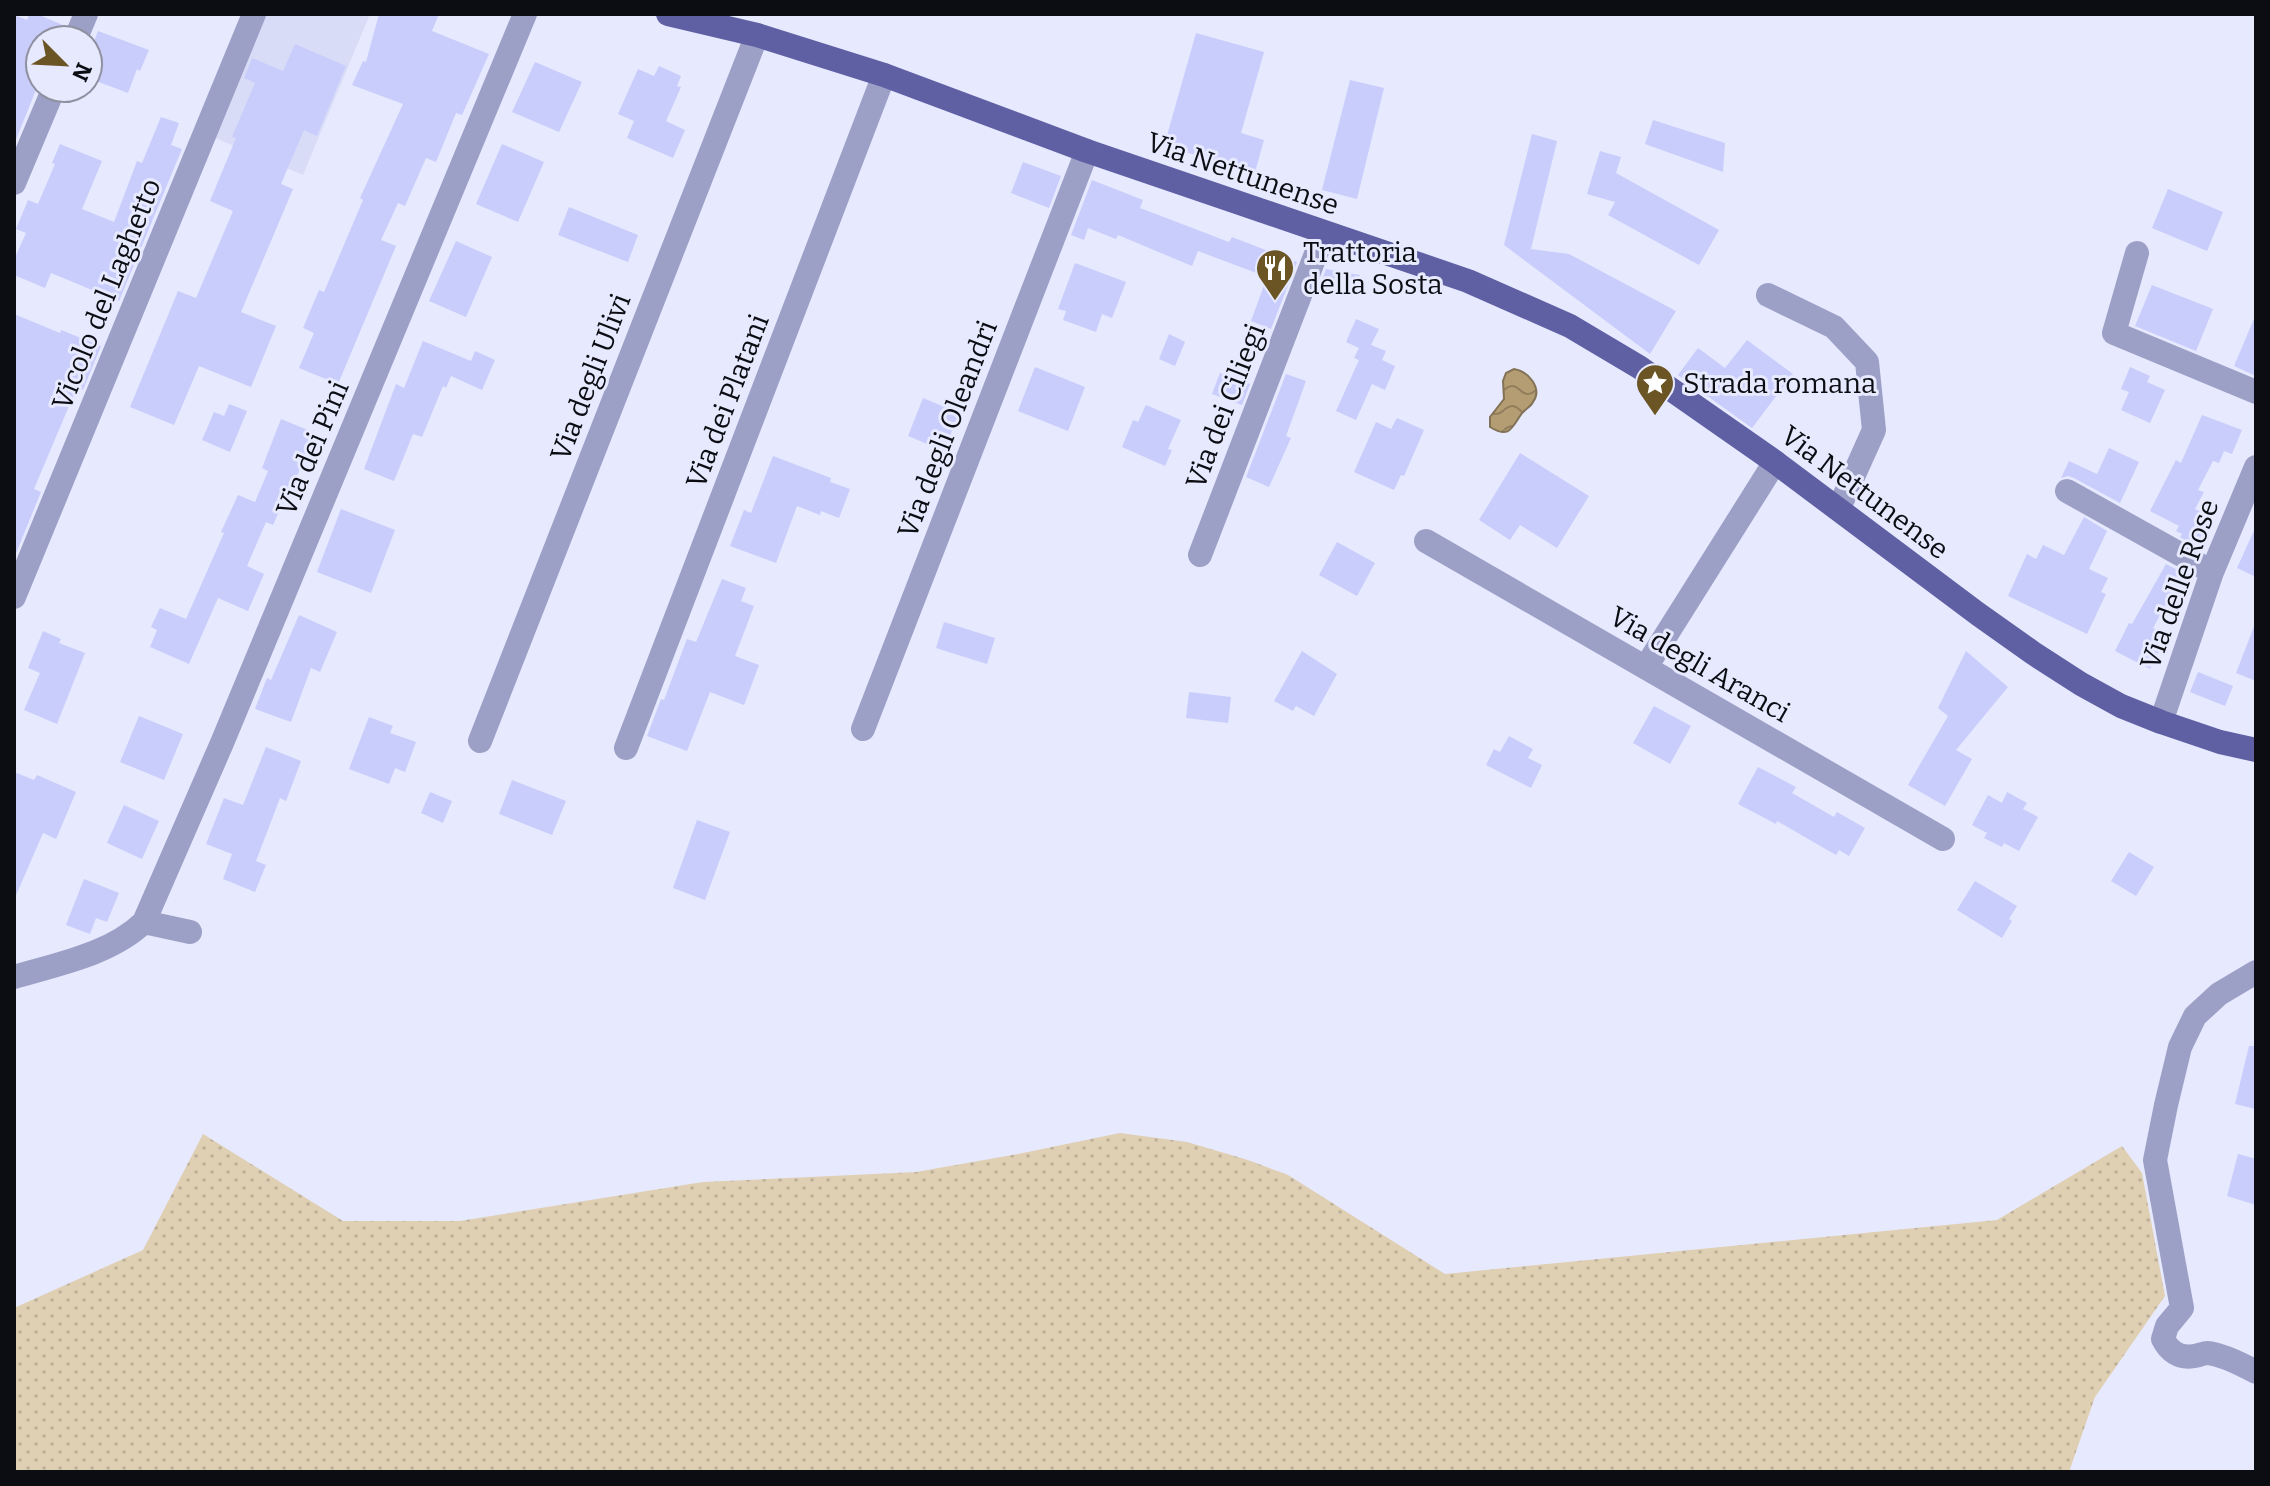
<svg xmlns="http://www.w3.org/2000/svg" width="2270" height="1486" viewBox="0 0 2270 1486" font-family="Bitter,serif">
<style>
.built{fill:#d9dcf7}
.grass{fill:url(#grass-dots)}
.water{fill:url(#water-waves);stroke:#827256;stroke-width:2}
.building{fill:#c9cdfc}
.lines{fill:none;stroke-linecap:round;stroke-linejoin:round}
.street{stroke:#9da0c6;stroke-width:24}
.primary{stroke:#5f60a4;stroke-width:24}
.labels{text-anchor:middle;stroke-width:6;stroke-linejoin:round;paint-order:stroke}
.street-label{font-size:28px;fill:#0c0c13;stroke:#e7e9fe}
.poi-label{font-size:28px;fill:#0c0c13;stroke:#e7e9fe;text-anchor:start}
</style>
<defs>
<pattern id="grass-dots" width="8" height="8" patternUnits="userSpaceOnUse" patternTransform="scale(2)"><rect width="8" height="8" fill="#dfcfb3"/><path d="M2 2h.1M6 6h.1" fill="none" stroke="#beb199" stroke-width="1.8" stroke-linecap="round"/></pattern>
<pattern id="water-waves" width="16" height="10" patternUnits="userSpaceOnUse" patternTransform="scale(2)"><rect width="16" height="10" fill="#b49d72"/><path d="M0 5q4-4 8 0t8 0" fill="none" stroke="#917e5c"/></pattern>
</defs>
<rect width="100%" height="100%" fill="#e7e9fe"/>
<path class="built" d="M266,14H370L303,175L215,138Z"/>
<path class="grass" d="M1120,1133L1187,1142L1248,1160L1288,1175L1445,1274L1997,1220L2122,1146L2142,1173L2165,1296L2095,1397L2069,1472H14V1308L143,1250L203,1134L343,1221H460L703,1182L916,1172L1018,1154Z"/>
<path class="water" d="M1514,369C1528,371 1543,388 1533,402C1530,408 1523,410 1520,416C1511,430 1508,438 1490,427V417L1504,399L1503,381L1506,373Z"/>
<path class="building" d="M29,14H37L65,26L59,40H40V80L15,142L14,15L27,20Z
M379,14H439L432,31L489,54L462,115L456,113L436,162L426,158L405,206L398,203L381,240L396,246L338,384L299,368L314,333L303,328L319,290L324,292L363,200L360,198L403,104L352,85L363,61L366,62Z
M98,31L149,50L140,71L137,69L128,93L88,78V57Z
M1196,33L1264,52L1241,133L1264,140L1255,172L1164,146Z
M295,44L346,66L317,136L304,130L281,184L293,189L241,312L276,326L251,387L199,366L174,425L130,407L178,291L196,298L233,211L210,201L236,138L232,137L255,83L244,78L252,58L283,71Z
M535,62L582,82L559,132L512,112Z
M659,66L681,76L677,86L681,87L666,121L685,130L673,158L627,138L634,121L618,114L638,69L654,76Z
M1350,80L1384,88L1357,199L1322,190Z
M161,117L179,123L171,145L182,149L119,301L51,273L45,288L14,275V260L26,233L16,229L28,200L38,204L55,164L52,163L60,144L102,161L82,209L114,222L137,161L142,163Z
M1653,120L1725,143L1723,172L1645,144Z
M1532,134L1557,141L1531,249L1569,254L1676,311L1650,354L1504,245Z
M502,144L544,162L518,222L476,204Z
M1600,151L1621,157L1616,173L1719,230L1699,265L1608,215L1615,202L1587,194Z
M1023,162L1061,176L1049,208L1011,193Z
M1092,180L1143,200L1140,208L1229,242L1232,237L1297,262L1271,329L1251,321L1267,277L1198,251L1192,266L1118,235L1116,239L1088,228L1084,240L1071,235Z
M2168,189L2223,212L2207,251L2152,228Z
M569,207L638,235L628,262L558,235Z
M456,241L492,257L466,317L429,301Z
M1075,263L1126,282L1112,318L1102,314L1096,332L1063,320L1066,311L1058,309Z
M1326,269L1360,275L1356,294L1319,288Z
M2152,285L2213,309L2196,351L2135,326Z
M14,314L60,333L61,330L101,346L83,390L77,387L34,489L41,492L14,558Z
M2256,314V376L2234,366Z
M1356,319L1379,329L1371,345L1386,351L1382,360L1395,366L1385,390L1372,384L1356,420L1336,411L1359,360L1354,358L1359,348L1346,342Z
M1169,334L1185,342L1175,366L1159,359Z
M1747,340L1793,374L1752,428L1678,375L1698,348L1725,368Z
M423,341L471,361L475,351L495,360L482,390L451,376L446,388L443,386L422,437L413,434L394,481L364,469L396,384L404,388Z
M1035,367L1085,387L1068,431L1018,411Z
M2130,367L2150,376L2147,382L2165,390L2150,423L2121,410L2129,392L2121,389Z
M1220,373L1250,384L1242,405L1212,394Z
M1286,374L1306,381L1286,436L1291,438L1269,487L1246,477Z
M923,398L959,413L944,451L908,436Z
M229,404L247,411L230,452L202,440L214,412L224,416Z
M1146,405L1181,420L1168,449L1172,450L1165,466L1122,447L1133,420L1138,422Z
M2202,415L2242,430L2232,454L2224,451L2219,463L2213,461L2198,490L2204,492L2195,509L2210,517L2196,546L2180,537L2182,534L2176,531L2179,526L2150,511L2176,460L2181,463Z
M1397,418L1424,430L1404,476L1401,475L1394,490L1354,472L1376,422L1391,429Z
M281,419L315,433L295,481L293,480L273,525L266,522L247,566L264,574L248,611L218,598L189,664L150,647L157,630L151,627L160,608L186,619L224,533L221,532L238,495L255,502L268,471L262,468Z
M2109,448L2139,462L2120,503L2074,478L2068,476L2061,478L2069,461L2097,474Z
M1520,453L1589,496L1557,548L1520,525L1510,540L1479,520Z
M773,456L831,478L830,482L850,489L839,518L821,511L820,515L797,506L776,563L730,546L744,510L751,513Z
M341,509L395,530L371,593L317,572Z
M2084,517L2107,531L2089,569L2108,578L2101,592L2106,594L2087,634L2008,596L2027,554L2036,559L2043,545L2064,555Z
M2256,526V577L2237,568Z
M1337,542L1375,563L1357,596L1319,575Z
M2166,564L2191,577L2180,598L2172,594L2153,628L2167,635L2150,669L2115,651L2129,623L2132,624Z
M722,579L746,588L741,601L754,606L735,656L759,665L744,705L710,692L687,751L647,736L661,699L664,700L687,639L696,642Z
M299,615L337,632L320,672L311,668L291,722L255,709L267,678L271,680Z
M944,622L995,638L987,664L936,648Z
M2255,624H2256V681L2236,673Z
M43,631L61,639L59,643L85,653L57,724L24,710L40,673L28,668Z
M1302,651L1337,674L1314,716L1296,706L1293,711L1274,701Z
M1966,651L2008,687L1956,750L1972,759L1945,806L1908,785L1948,716L1938,708Z
M2198,672L2233,686L2225,706L2190,692Z
M1189,692L1231,697L1228,723L1186,718Z
M1654,706L1691,726L1670,764L1633,743Z
M139,716L183,734L164,780L120,762Z
M369,717L393,726L390,733L416,742L405,772L395,768L389,784L349,769Z
M1509,736L1533,749L1528,758L1542,765L1531,788L1486,765L1494,749L1500,752Z
M266,747L301,761L286,801L280,798L256,861L266,865L255,892L223,879L232,854L206,844L224,798L243,805Z
M1758,767L1796,787L1792,793L1834,817L1837,812L1865,828L1849,856L1839,850L1836,855L1777,821L1776,824L1738,804Z
M14,772L34,780L37,775L76,792L56,839L43,833L14,900Z
M512,780L566,801L552,835L499,814Z
M430,792L452,801L443,823L421,813Z
M2007,792L2027,803L2023,809L2038,817L2019,851L2004,843L2002,847L1984,838L1987,833L1972,825L1988,795L2002,803Z
M124,805L159,821L142,859L107,843Z
M697,820L730,832L705,900L673,888Z
M2129,852L2154,867L2136,896L2111,881Z
M84,879L119,893L107,922L96,918L90,934L66,925Z
M1975,881L2017,906L2009,919L2012,921L2002,938L1957,910Z
M2249,1046H2256V1109L2235,1104Z
M2238,1154L2256,1159V1205L2227,1196Z"/>
<g class="lines">
<path class="street" d="M75,40L86,14
M14,183L54,88
M2137,253L2114,333L2256,392
M1768,295L1834,327L1867,362L1874,430L1839,508
M2067,491L2212,572
M1426,541L1943,839
M1200,555L1324,233
M14,597L254,14
M1646,667L1775,462
M2161,722L2212,572L2256,467
M863,729L1087,151
M480,741L757,35
M626,748L884,75
M144,922L190,932
M2256,972L2219,994L2195,1016L2180,1047L2166,1105L2155,1160L2182,1308L2167,1326L2163,1339C2169,1351 2179,1359 2194,1356C2197,1356 2204,1353 2207,1353C2222,1354 2243,1365 2256,1372
M14,977C58,964 111,954 144,922L222,743L525,14"/>
<path class="primary" d="M668,14L757,35L884,75L1087,151L1468,281L1570,326L1639,367L1775,462L1978,614L2033,653L2081,684L2121,706L2161,722L2220,742L2256,750"/>
</g>
<defs>
<g id="restaurant-pin" transform="scale(2)"><path d="M0 17L-7.5 6A9.5 9.5 0 1 1 7.5 6Z" fill="#6c5525" stroke="#e7e9fe"/><path d="M-5-6h1v4h1v-4h1v4h1v-4h1v5L-1.5 .5V6h-2V.5L-5-1ZM5-6V6H3V1.5H1.5Q1.5-4 5-6Z" fill="#fff"/></g>
<g id="sight-pin" transform="scale(2)"><path d="M0 17L-7.5 6A9.5 9.5 0 1 1 7.5 6Z" fill="#6c5525" stroke="#e7e9fe"/><path d="M0-6L1.8-2.2L6-1.7L2.9 1.2L3.7 5.4L0 3.3L-3.7 5.4L-2.9 1.2L-6-1.7L-1.8-2.2Z" fill="#fff"/></g>
</defs>
<g fill-rule="evenodd">
<use href="#restaurant-pin" x="1275" y="268"/>
<use href="#sight-pin" x="1655" y="383"/>
</g>
<g class="labels">
<g class="street-label">
<text transform="translate(1243 173) rotate(19)" y="10">Via Nettunense</text>
<text transform="translate(106 294) rotate(-68)" y="10">Vicolo del Laghetto</text>
<text transform="translate(590 377) rotate(-69)" y="10">Via degli Ulivi</text>
<text transform="translate(727 401) rotate(-69)" y="10">Via dei Platani</text>
<text transform="translate(1225 406) rotate(-69)" y="10">Via dei Ciliegi</text>
<text transform="translate(947 429) rotate(-69)" y="10">Via degli Oleandri</text>
<text transform="translate(312 448) rotate(-67)" y="10">Via dei Pini</text>
<text transform="translate(1865 492) rotate(37)" y="10">Via Nettunense</text>
<text transform="translate(2179 584) rotate(-70)" y="10">Via delle Rose</text>
<text transform="translate(1700 664) rotate(30)" y="10">Via degli Aranci</text>
</g>
<g class="poi-label">
<text x="1303" y="262">Trattoria<tspan x="1303" dy="32">della Sosta</tspan></text>
<text x="1683" y="393">Strada romana</text>
</g>
</g>
<rect width="2270" height="1486" fill="none" stroke="#0c0c13" stroke-width="32"/>
<g transform="translate(64 64) rotate(114)"><circle r="38" fill="#e7e9fe" stroke="#8f91a0" stroke-width="2"/>
<path d="M0-6L14 30L0 20L-14 30Z" fill="#6c5525"/>
<text y="-12" font-size="22" font-weight="bold" text-anchor="middle" fill="#0c0c13">N</text>
</g>
</svg>
